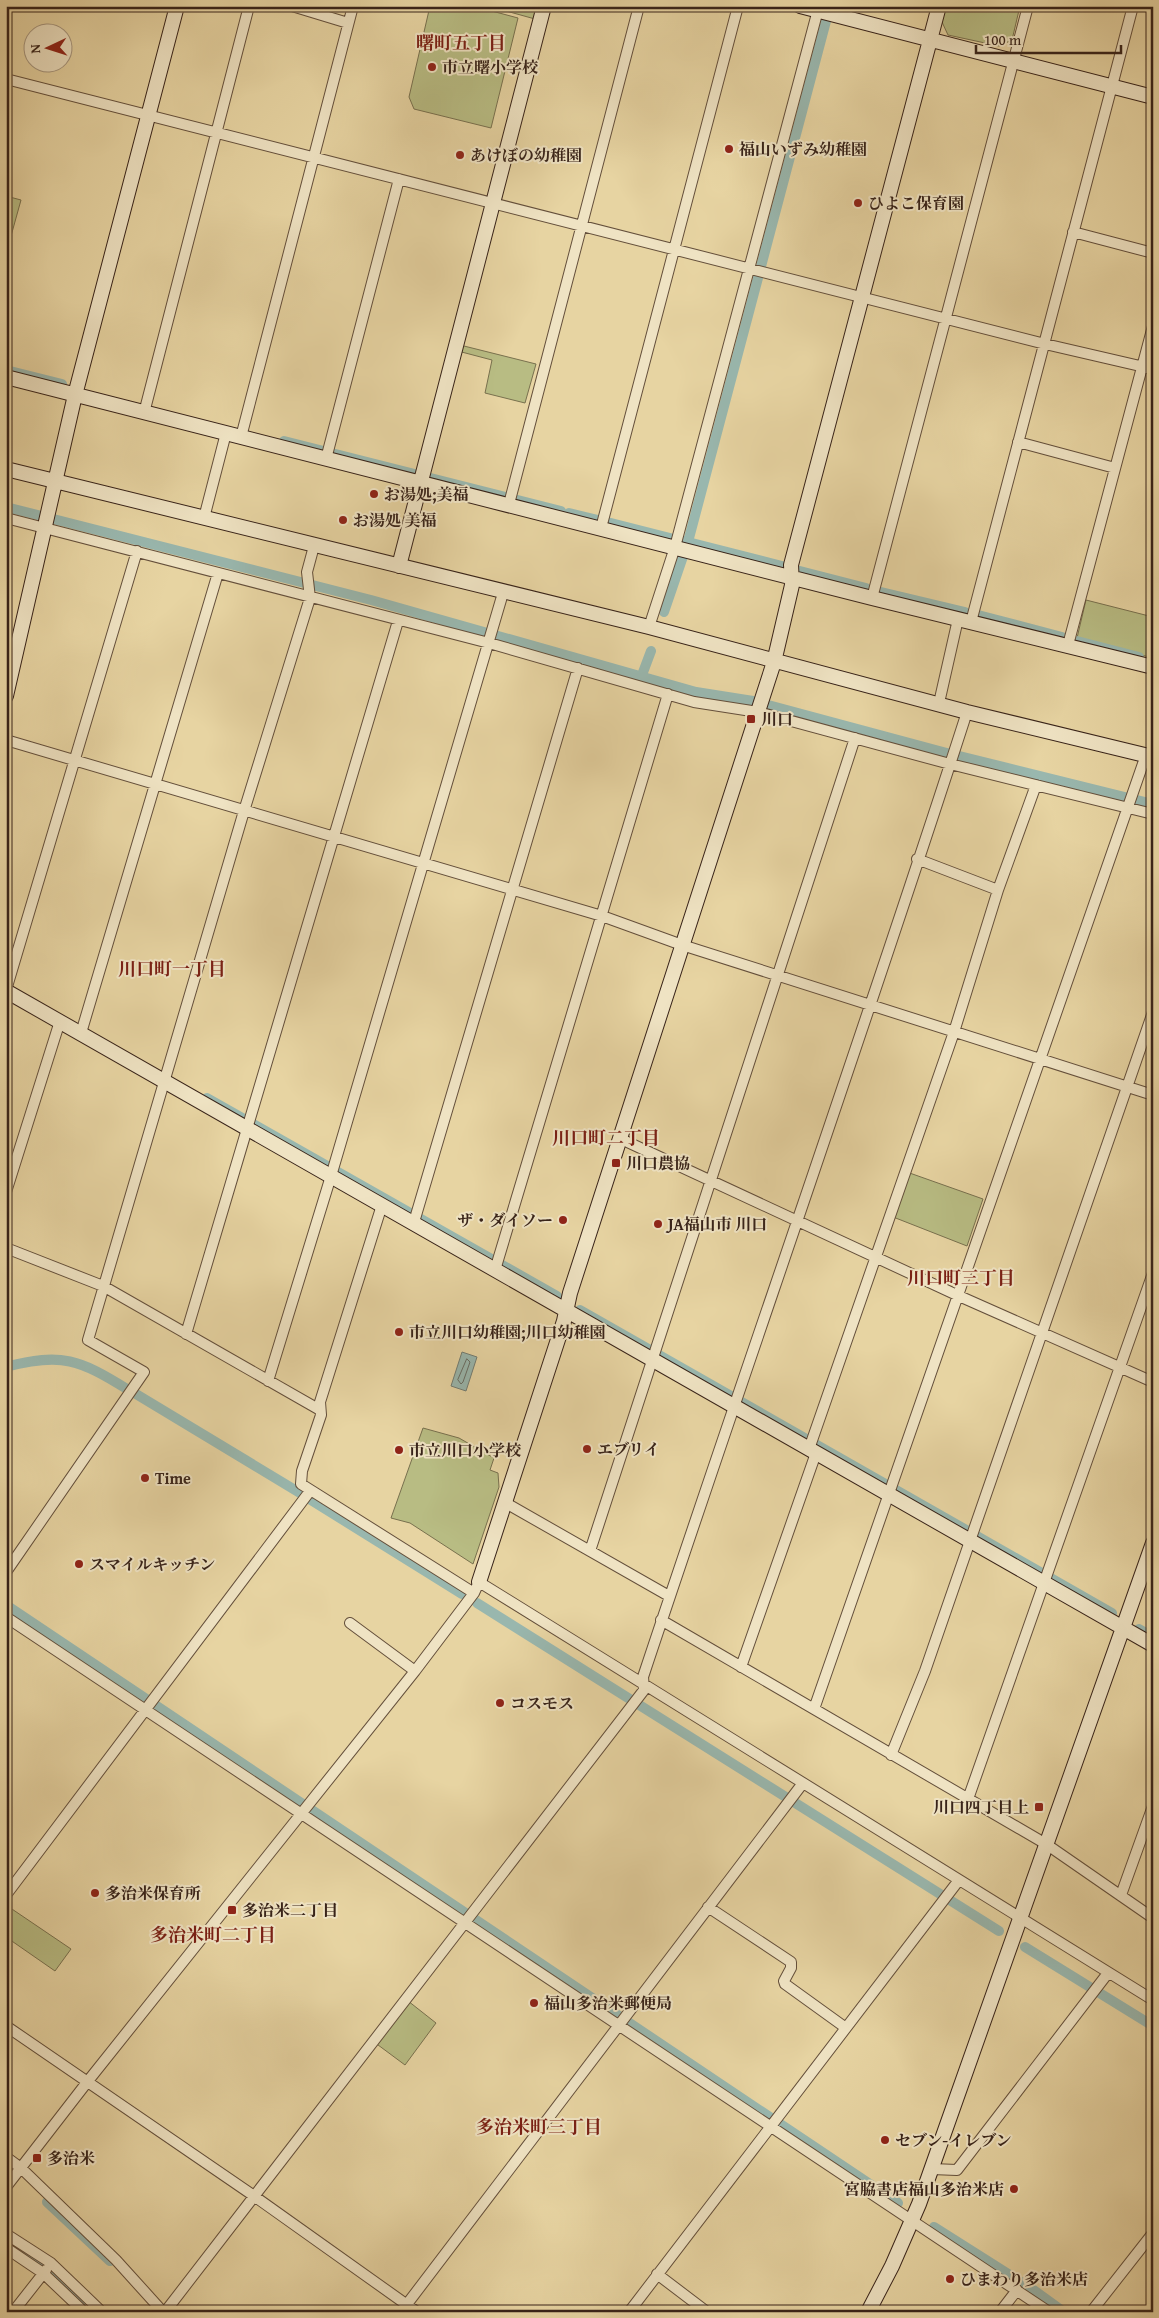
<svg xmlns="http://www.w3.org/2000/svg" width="1159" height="2318" viewBox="0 0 1159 2318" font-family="'Gentium Book Plus','Noto Serif JP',serif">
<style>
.green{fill:#b8bc83;stroke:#78704e}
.water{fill:#99b7ae;stroke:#727c72}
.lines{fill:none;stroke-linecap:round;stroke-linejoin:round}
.shore{stroke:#686d64;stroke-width:1}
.canal{stroke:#99b7ae;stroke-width:10}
.street-casing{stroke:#644f3b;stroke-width:12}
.secondary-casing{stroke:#382319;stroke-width:16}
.street{stroke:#efe3c3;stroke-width:10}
.secondary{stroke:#efe3c3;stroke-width:14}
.poi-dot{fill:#8f2418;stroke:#efe3c3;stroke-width:2}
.labels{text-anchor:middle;stroke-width:4;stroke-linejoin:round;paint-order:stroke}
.poi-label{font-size:16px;font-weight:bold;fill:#382319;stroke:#efe3c3;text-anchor:start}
.neighbourhood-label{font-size:18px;font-weight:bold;fill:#7a1f14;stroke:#efe3c3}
</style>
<rect width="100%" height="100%" fill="#e7d4a2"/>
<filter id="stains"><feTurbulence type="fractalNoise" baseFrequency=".004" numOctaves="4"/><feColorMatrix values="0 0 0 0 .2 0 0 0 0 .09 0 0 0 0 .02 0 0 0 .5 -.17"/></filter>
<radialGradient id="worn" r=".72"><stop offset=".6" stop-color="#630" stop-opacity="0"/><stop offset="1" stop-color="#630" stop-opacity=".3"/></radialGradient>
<path class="green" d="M430,6H473L518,18L491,128L414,109L409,97Z
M488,6H538L535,19Z
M946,6H1020L1012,40L999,46L948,35L942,22Z
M6,196L21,200L6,254Z
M456,344L536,364L525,403L485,393L492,360L454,350Z
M1086,600L1153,617V658L1077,638Z
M904,1171L983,1199L967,1246L888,1215Z
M423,1428L459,1438L494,1458L490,1470L498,1473L499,1487L473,1564L410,1523L391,1518Z
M6,1905L71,1949L55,1971L6,1937Z
M403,1997L436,2023L405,2065L370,2039Z"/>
<path class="water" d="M462,1352L477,1357L466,1391L451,1386Z"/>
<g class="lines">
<path class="shore" d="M467,1359L470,1362L463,1382L461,1384L458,1380Z"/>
<path class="canal" d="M6,370L62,384
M284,441L561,511
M6,507L371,600L696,692L753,701L943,752L1153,804
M569,513L598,520
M607,522L670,538
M684,541L782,566
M796,570L866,588
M881,592L965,612
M664,612L688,542L830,6
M978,615L1062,637
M1077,641L1139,657
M642,675L651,651
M207,1098L557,1296
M580,1310L1112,1613
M6,1367C62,1352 80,1360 127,1389
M136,1394L300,1493
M311,1500L462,1594
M477,1603L999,1931
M6,1605L898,2203
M1139,1629L1153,1637
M1025,1947L1153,2026
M47,2202L110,2261
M934,2227L1035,2291L1064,2312
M6,2241L33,2257L83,2300"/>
<g class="street-casing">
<path id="street" d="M292,6L348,23
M6,79L1045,344L1153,369
M1073,232L1153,253
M144,413L249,6
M241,437L353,6
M1018,442L1115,468
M326,459L399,179
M509,504L639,6
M6,518L489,643L694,702L758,712L950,764L1153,814
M204,518L226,433
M601,528L738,6
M872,598L1028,6
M971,622L1133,6
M649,627L675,547L819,6
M1068,645L1153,326
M939,703L958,619
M6,740L602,916L682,945L1153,1095
M917,859L998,890
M6,990L137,551
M81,1033L218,573
M621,1139L959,1296L1153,1382
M6,1192L60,1021
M382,1205L320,1402L321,1415L302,1471L301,1484L474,1593
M414,1222L578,668
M6,1248L103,1286L320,1410
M495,1270L668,694
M186,1334L398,621
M268,1381L331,1176L503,593
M809,1449L954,1032L998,890L1036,785
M504,1502L669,1596
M590,1551L855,738
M6,1572L144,1372L88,1340L244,811L310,598L307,572L314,546
M6,1617L1049,2312
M661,1620L1046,1844L1153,1918
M350,1623L415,1671
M741,1667L816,1453
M814,1709L1146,755
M891,1755L925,1671L1153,1012
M968,1799L1153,1273
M6,1895L310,1491
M1121,1895L1153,1806
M708,1907L791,1962V1968L784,1981L785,1984L846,2028
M6,2026L254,2196L417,2312
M6,2157L21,2168L116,2260L163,2312
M932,2169L957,2170L1108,1973
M6,2187L88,2081L415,1671L474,1593L479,1582L1153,2000
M6,2234L51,2263L102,2312
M6,2248L43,2273L84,2312
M657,2274L707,2312
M13,2312L46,2270
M165,2312L644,1690L643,1677C750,1355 863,1035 967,712
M401,2312L803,1783
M629,2312L959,1880
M1000,2312L1017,2290
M1091,2312L1153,2233"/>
</g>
<g class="secondary-casing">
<path id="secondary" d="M800,6L1153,97
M6,377L872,598L1153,667
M6,469L649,627L967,712L1153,757
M399,566L544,6
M6,696L75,395L177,6
M6,991L1153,1645
M479,1582L564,1321L570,1293L774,662L792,585L791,565L939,6
M868,2312L892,2266L919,2204L1153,1543"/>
</g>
<use href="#street" class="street"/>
<use href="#secondary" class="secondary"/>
</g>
<g class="poi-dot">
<circle cx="432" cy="67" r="5"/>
<circle cx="729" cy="149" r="5"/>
<circle cx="460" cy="155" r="5"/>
<circle cx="858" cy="203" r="5"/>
<circle cx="374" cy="494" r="5"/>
<circle cx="343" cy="520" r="5"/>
<rect x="746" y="714" width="10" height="10" rx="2.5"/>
<rect x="611" y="1158" width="10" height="10" rx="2.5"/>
<circle cx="563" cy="1220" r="5"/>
<circle cx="658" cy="1224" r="5"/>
<circle cx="399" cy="1332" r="5"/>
<circle cx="587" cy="1449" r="5"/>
<circle cx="399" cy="1450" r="5"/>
<circle cx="145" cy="1478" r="5"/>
<circle cx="79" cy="1564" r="5"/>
<circle cx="500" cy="1703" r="5"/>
<rect x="1034" y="1802" width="10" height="10" rx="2.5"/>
<circle cx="95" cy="1893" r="5"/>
<rect x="227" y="1905" width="10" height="10" rx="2.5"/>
<circle cx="534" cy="2003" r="5"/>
<circle cx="885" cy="2140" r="5"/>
<rect x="32" y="2153" width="10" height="10" rx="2.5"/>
<circle cx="1014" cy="2189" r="5"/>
<circle cx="950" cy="2279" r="5"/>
</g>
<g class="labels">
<g class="poi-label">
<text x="442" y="73">市立曙小学校</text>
<text x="739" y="155">福山いずみ幼稚園</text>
<text x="470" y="161">あけぼの幼稚園</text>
<text x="868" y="209">ひよこ保育園</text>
<text x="384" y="500">お湯処;美福</text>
<text x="353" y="526">お湯処 美福</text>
<text x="761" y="725">川口</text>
<text x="626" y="1169">川口農協</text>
<text x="553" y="1226" text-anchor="end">ザ・ダイソー</text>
<text x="668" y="1230">JA福山市 川口</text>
<text x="409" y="1338">市立川口幼稚園;川口幼稚園</text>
<text x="597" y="1455">エブリイ</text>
<text x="409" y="1456">市立川口小学校</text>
<text x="155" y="1484">Time</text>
<text x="89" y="1570">スマイルキッチン</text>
<text x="510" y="1709">コスモス</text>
<text x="1029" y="1813" text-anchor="end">川口四丁目上</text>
<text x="105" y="1899">多治米保育所</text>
<text x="242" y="1916">多治米二丁目</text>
<text x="544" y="2009">福山多治米郵便局</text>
<text x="895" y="2146">セブン-イレブン</text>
<text x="47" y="2164">多治米</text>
<text x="1004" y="2195" text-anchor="end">宮脇書店福山多治米店</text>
<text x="960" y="2285">ひまわり多治米店</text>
</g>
<g class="neighbourhood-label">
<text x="461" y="49">曙町五丁目</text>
<text x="172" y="975">川口町一丁目</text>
<text x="606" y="1144">川口町二丁目</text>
<text x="961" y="1284">川口町三丁目</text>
<text x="213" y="1941">多治米町二丁目</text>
<text x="539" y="2133">多治米町三丁目</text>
</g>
</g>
<rect width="1159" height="2318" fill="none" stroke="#e7d4a2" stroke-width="25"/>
<rect x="8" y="8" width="1144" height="2303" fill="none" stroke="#382319" stroke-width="2.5"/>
<rect x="12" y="12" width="1134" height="2293" fill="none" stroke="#382319"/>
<g transform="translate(48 48) rotate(266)"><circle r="24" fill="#efe3c3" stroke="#a6967f"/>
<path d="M0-4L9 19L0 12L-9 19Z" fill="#8f2418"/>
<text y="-8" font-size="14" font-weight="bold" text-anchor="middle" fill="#382319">N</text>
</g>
<path d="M976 45v8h145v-8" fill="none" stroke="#382319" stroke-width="2.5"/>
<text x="984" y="45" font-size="15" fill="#382319" stroke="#efe3c3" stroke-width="4" paint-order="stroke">100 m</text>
<rect width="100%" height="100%" filter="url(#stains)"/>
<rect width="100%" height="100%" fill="url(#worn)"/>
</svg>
